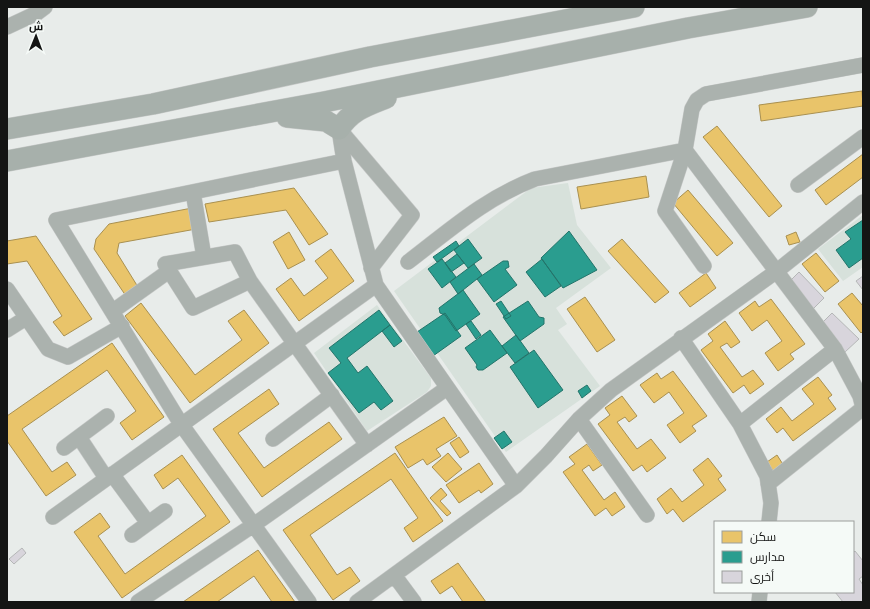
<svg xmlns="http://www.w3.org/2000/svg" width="870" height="609" viewBox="0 0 870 609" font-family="Mulish,Cairo,sans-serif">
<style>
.built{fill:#d7e1db}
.homes{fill:#e9c46a;stroke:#a99050}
.schools{fill:#2a9d8f;stroke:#23746a}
.building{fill:#d8d5dc;stroke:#b5b7b7}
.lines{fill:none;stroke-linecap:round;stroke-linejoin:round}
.minor-casing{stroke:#c7c9c8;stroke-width:16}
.highway-casing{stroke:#c7c9c8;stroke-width:22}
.minor{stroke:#abb2ae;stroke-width:15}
.highway{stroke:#a7b0ab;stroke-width:21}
</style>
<rect width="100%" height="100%" fill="#e8ecea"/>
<path class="built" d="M568,183L577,225L611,268L556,308L567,324L558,330L600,386L506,452L394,291L531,188Z
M863,215V267L843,281L818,249Z
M377,305L431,378V386L427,392L367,431L314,353Z"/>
<path class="homes" d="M862,91L863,106L761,121L759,105Z
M717,126L782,206L769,217L703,137Z
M863,154V177L826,205L815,190Z
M646,176L649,197L581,209L577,187Z
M294,188L328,234L309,245L286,210L209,222L205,204Z
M688,190L733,243L717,256L673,203Z
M192,208L196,229L119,243L117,253L138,287L126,296L94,249L96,239L109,224Z
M289,232L305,260L288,269L273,242Z
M796,232L800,242L789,245L786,236Z
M36,236L92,319L64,336L53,322L62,316L27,261L7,264V241Z
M622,239L669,292L655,303L608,251Z
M331,249L354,281L299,321L276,289L291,278L304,296L328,278L315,261Z
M816,253L839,281L825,292L802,264Z
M706,273L716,288L690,307L679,293Z
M852,293L863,306V331L861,333L838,304Z
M585,297L615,340L597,352L567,309Z
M771,299L805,344L790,354L794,359L778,371L765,353L782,341L767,320L752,331L739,313L755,301L759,307Z
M141,303L195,375L242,340L228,321L244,310L269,343L190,403L125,316Z
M725,321L740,342L731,348L727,343L720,347L742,377L753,370L764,384L750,394L744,385L733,393L701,350L713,341L708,334Z
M112,343L164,417L132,440L120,423L136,411L107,370L22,429L52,472L67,462L76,475L46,496L7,441V416Z
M673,371L707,416L692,426L696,431L680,443L667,425L684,413L669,392L654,403L640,385L657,373L661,379Z
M818,377L832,395L828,398L836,409L793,441L783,428L777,433L766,419L781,407L792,421L814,404L802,389Z
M269,389L279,404L238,433L264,468L329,422L342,439L262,497L213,429Z
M622,396L637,416L629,422L625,417L617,422L637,449L651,439L666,458L647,472L642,465L633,471L598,424L610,415L605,408Z
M444,417L457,436L436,449L441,456L427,465L423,459L408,468L395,447Z
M459,437L469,452L460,458L450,443Z
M587,444L602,465L593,471L589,465L582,470L604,500L615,492L625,507L612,516L606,508L595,516L563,472L575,464L569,457Z
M395,453L443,521L413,542L404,528L418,518L391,479L310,535L337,575L350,567L360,581L333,600L283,530Z
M448,453L462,469L446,482L432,467Z
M182,455L230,522L122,598L74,532L100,513L110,527L98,536L125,574L206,516L178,478L163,489L154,475Z
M777,455L784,466L774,472L767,462Z
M708,458L722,476L718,479L726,490L683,522L673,509L667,514L657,499L671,488L682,502L704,485L693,470Z
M479,463L493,484L481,493L479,490L459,503L446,485Z
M441,488L447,495L440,501L451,513L447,516L430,498Z
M258,550L295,602H272L254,576L217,602H183Z
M458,563L486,602H463L452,586L440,594L431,581Z"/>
<path class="schools" d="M863,220V258L849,268L836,250L851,239L845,232Z
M569,231L597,270L563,288L541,258Z
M468,239L482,258L468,268L454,250Z
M456,241L459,246L437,262L433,257Z
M457,254L464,263L451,272L445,263Z
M442,259L456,277L442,288L428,269Z
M542,259L561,286L545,297L526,272Z
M503,261H508L509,267L505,269L517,285L494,302L477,279Z
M474,264L482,275L458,294L450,282Z
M463,290L480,314L456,331L445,315L440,313L439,308Z
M501,301L511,316L506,319L496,304Z
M528,301L539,317L544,318V324L520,341L503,317Z
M379,310L390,325L347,358L358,373L367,366L393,401L381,410L374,402L359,413L328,373L341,363L329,348Z
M445,313L461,336L433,356L417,332Z
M471,321L481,335L476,339L466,324Z
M390,325L402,341L394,347L382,331Z
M490,330L507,353L483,370H478L476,367L477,365L465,348Z
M516,335L529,353L515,363L502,346Z
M534,350L563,390L538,408L510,367Z
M587,385L591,391L582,398L578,391Z
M504,431L512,442L502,449L494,438Z"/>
<path class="building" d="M799,272L824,298L810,312L785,286Z
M863,276V290L856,281Z
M832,313L859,339L845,352L819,326Z
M22,548L26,553L14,564L9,559Z
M855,551L863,561V576L859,579L863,585V602H843L835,592H853V553Z"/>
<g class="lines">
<g class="minor-casing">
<path id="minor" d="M7,27L37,13L45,7
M339,129L344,161L376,285L516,486L546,456L579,419L611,390L777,271L863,202
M339,129L412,215L371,268
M685,150L835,349
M685,150L665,211L704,266
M798,185L863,137
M193,192L204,257
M235,252L250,281L193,308L165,264Z
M408,262C450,230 485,198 535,179L685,150L692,109L697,100L706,94L863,65
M250,281L367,445
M7,289L48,349L68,357L122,326
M113,311L169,271
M7,330L26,318
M681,338L740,424L767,476L771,503L769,522
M579,419L647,515
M740,424L835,349L860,396L863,408L768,484
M79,437L106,478
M273,439L332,395
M64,448L107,416
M112,474L148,523
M53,517L376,285
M132,535L165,511
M394,575L414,602
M138,602L255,524L447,388
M309,602L181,424L56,220L344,161
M357,602L516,486
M759,602L760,592"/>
</g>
<g class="highway-casing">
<path id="highway" d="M287,117L326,121L339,129C352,110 366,106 386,98
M7,129L153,104L370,57L634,7
M7,161L324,102L688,28L807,7"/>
</g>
<use href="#minor" class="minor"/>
<use href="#highway" class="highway"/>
</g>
<rect width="870" height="609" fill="none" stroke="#141514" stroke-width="16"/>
<rect x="714" y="521" width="140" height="72" fill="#f5faf7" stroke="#9b9e9c"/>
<rect x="722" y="531" width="20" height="12" fill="#e9c46a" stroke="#9b9e9c"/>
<text x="750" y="541" font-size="12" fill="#141514">سكن</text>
<rect x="722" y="551" width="20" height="12" fill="#2a9d8f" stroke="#9b9e9c"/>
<text x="750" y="561" font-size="12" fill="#141514">مدارس</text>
<rect x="722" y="571" width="20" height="12" fill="#d8d5dc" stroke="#9b9e9c"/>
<text x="750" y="581" font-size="12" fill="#141514">أخرى</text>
<g transform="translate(36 36) rotate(1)" stroke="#f5faf7" stroke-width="3" paint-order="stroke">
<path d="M0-3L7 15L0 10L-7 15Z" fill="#141514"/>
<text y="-6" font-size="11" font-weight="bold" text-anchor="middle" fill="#141514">ش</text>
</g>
</svg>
